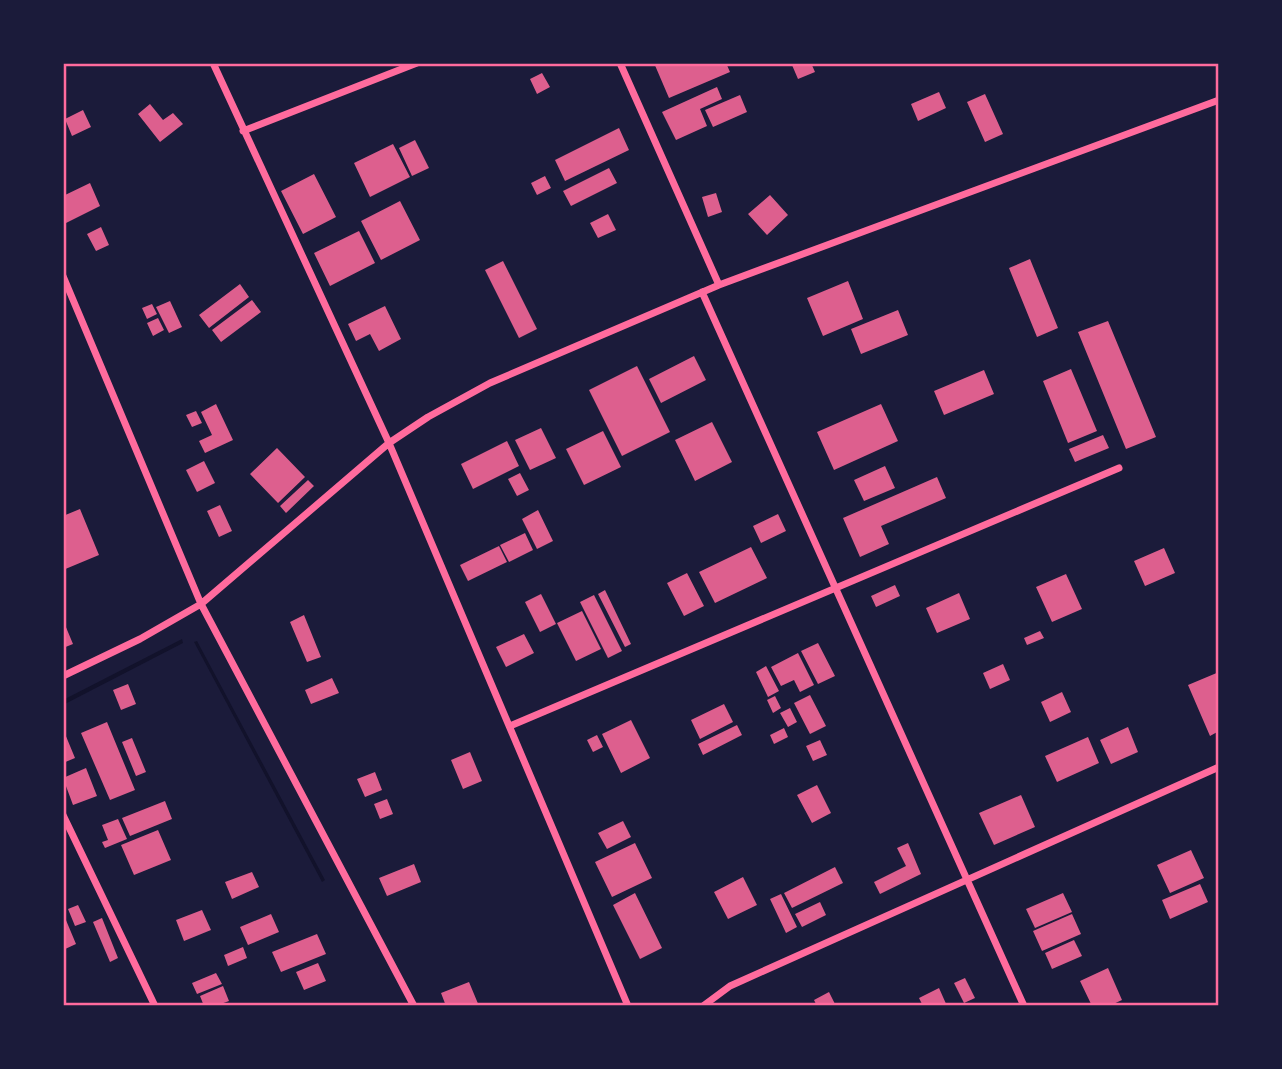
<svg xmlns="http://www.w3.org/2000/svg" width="1282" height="1069" viewBox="0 0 1282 1069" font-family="'Work Sans',sans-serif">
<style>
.water{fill:#12122b}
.building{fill:#dd5f8e}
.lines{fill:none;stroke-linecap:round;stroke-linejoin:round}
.minor{stroke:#ff6b9d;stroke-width:7}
.neatline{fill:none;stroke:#ff6b9d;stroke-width:2.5}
</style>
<rect width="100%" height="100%" fill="#1b1b3a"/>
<path class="water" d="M182,639L183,643L63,705V700Z
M197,641L325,880L322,882L194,642Z"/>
<path class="building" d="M654,63H726L730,72L669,98Z
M797,63H811L815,72L798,79L792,65Z
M542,73L550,87L537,94L530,79Z
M717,87L722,99L700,109L707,126L676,140L662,112Z
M939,92L946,108L918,121L911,104Z
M985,94L1003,134L985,142L967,102Z
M740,95L747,112L713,127L705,110Z
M150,104L163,120L173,113L183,124L160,142L138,114Z
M83,110L91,127L72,136L65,119Z
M619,128L629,150L565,181L555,160Z
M415,140L429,168L412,176L399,148Z
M393,144L410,177L370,197L354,163Z
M609,168L617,183L571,206L563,191Z
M314,174L336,217L303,234L281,191Z
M545,176L551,188L537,195L531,183Z
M90,183L100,206L66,223L63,196Z
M716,193L722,212L708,217L702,197Z
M770,195L788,215L767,235L748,214Z
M400,201L420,240L381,260L361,221Z
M608,214L616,230L598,238L590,223Z
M101,227L109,245L96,251L87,234Z
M359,231L375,263L330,286L314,253Z
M1030,259L1058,328L1037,337L1009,268Z
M503,261L537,329L519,338L485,270Z
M848,281L863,319L823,336L807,298Z
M240,284L249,297L209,328L199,315Z
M252,300L261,312L221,342L212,330Z
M170,301L182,327L169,333L156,307Z
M152,304L157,314L147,319L142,308Z
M385,306L401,339L379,351L370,334L356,341L348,324Z
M898,310L908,335L861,354L851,329Z
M158,318L164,330L153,336L147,323Z
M1108,321L1156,437L1126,449L1078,332Z
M694,356L706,380L661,403L649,379Z
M637,366L670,432L622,456L589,390Z
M1071,369L1097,431L1068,443L1043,381Z
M984,370L994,394L944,415L934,391Z
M216,404L233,440L205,453L199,441L212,435L201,412Z
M881,404L898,441L834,470L817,432Z
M196,411L202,423L192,427L186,415Z
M712,422L732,462L695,481L675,440Z
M541,428L556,458L530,470L515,440Z
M603,431L621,467L584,485L566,449Z
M1103,435L1109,448L1075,462L1069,449Z
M507,441L519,466L473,489L461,464Z
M277,448L305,477L278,503L250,474Z
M204,461L215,483L197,492L186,470Z
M885,466L895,488L864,501L854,480Z
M520,473L529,490L517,496L508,479Z
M937,477L946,498L881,526L889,544L860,557L843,518Z
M308,480L314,486L286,513L280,506Z
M220,505L232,531L219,537L207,511Z
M80,509L99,555L63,570V516Z
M538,510L553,541L537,549L522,519Z
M778,514L786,531L761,543L753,526Z
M525,533L533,550L509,562L500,545Z
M499,546L507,562L468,581L460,565Z
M751,547L767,578L715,603L699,572Z
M1164,548L1175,573L1145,586L1134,561Z
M687,573L704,606L684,616L667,583Z
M1066,574L1082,609L1052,622L1036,587Z
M895,585L900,596L876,607L871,596Z
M605,590L631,644L625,647L598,594Z
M959,593L970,619L937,633L926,608Z
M541,594L556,624L540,632L525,602Z
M594,595L622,651L608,658L580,602Z
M582,611L601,649L576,661L557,623Z
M304,615L321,657L307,662L290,622Z
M63,620L73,644L63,648Z
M1040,631L1044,638L1027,645L1024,638Z
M524,634L534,653L506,667L496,647Z
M818,643L835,676L818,684L801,651Z
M798,653L814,685L800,692L794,680L781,686L771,667Z
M1003,664L1010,680L990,689L983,673Z
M766,666L779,691L768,697L756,672Z
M1219,672V731L1210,736L1188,685Z
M332,678L339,693L311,704L305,690Z
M128,684L136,704L121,710L113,690Z
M1062,692L1071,712L1050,722L1041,702Z
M810,695L826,726L810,734L794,703Z
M775,696L781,708L773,713L767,700Z
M724,704L733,722L700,739L691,720Z
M790,708L797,722L788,727L780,713Z
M631,720L650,758L621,773L602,734Z
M107,722L135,790L110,800L81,733Z
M737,725L742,735L703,755L698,744Z
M1128,727L1138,752L1111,764L1100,740Z
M784,728L788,737L774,744L770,735Z
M63,729L75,758L63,763Z
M597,735L603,747L593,752L587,740Z
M1088,737L1099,763L1057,782L1045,756Z
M132,738L146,772L136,776L122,742Z
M820,740L827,755L813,761L806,746Z
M470,752L482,781L463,789L451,760Z
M86,768L97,796L73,805L63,778Z
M375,772L382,790L365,797L357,779Z
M817,785L831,813L812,823L797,795Z
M1021,795L1035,827L994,845L979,813Z
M387,799L393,814L380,819L374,804Z
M165,801L172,819L130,836L122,818Z
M118,819L127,839L105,848L102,842L108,840L102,825Z
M623,821L631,837L607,849L598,833Z
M158,830L171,860L134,875L121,845Z
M635,843L652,878L612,897L595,862Z
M908,843L921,874L880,894L874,882L906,866L897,848Z
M1191,850L1204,878L1170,893L1157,865Z
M414,864L421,882L387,896L379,878Z
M835,867L843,883L792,908L784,893Z
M252,872L259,887L232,899L225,882Z
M743,877L757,905L728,919L714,892Z
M1200,884L1208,902L1170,919L1162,900Z
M635,893L662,948L640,959L613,905Z
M1063,893L1072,912L1035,928L1026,909Z
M781,894L797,927L786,933L770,899Z
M820,902L826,915L802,927L795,914Z
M78,905L86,922L75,926L68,909Z
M202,910L211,930L184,941L176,920Z
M63,913L76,944L63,950Z
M271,914L279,932L248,945L240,927Z
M1072,914L1081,934L1042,951L1033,931Z
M102,918L118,958L110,962L93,922Z
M317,934L326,954L281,972L272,952Z
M1074,940L1082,956L1052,969L1045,953Z
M243,947L247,958L228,966L224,955Z
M318,963L326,981L304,990L296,972Z
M1108,968L1122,1000L1109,1006H1092L1080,981Z
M216,973L222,984L197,994L192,983Z
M965,978L975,998L964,1003L954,983Z
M469,982L479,1006H446L441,993Z
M223,986L229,1001L215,1006H204L200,996Z
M939,988L947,1006H923L919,998Z
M829,992L836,1006H817L814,1000Z"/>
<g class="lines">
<path class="minor" d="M213,63L389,443L628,1006
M620,63L719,285
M243,131L417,63
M63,276L201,604L414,1006
M702,292L1024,1006
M63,676L140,639L201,604L389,443L428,417L490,383L719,285L1219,100
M510,726L1119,468
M63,815L155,1006
M703,1006L730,986L1219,767"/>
</g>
<rect width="1282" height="1069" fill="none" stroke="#1b1b3a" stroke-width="130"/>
<rect x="65" y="65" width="1152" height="939" class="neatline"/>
</svg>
